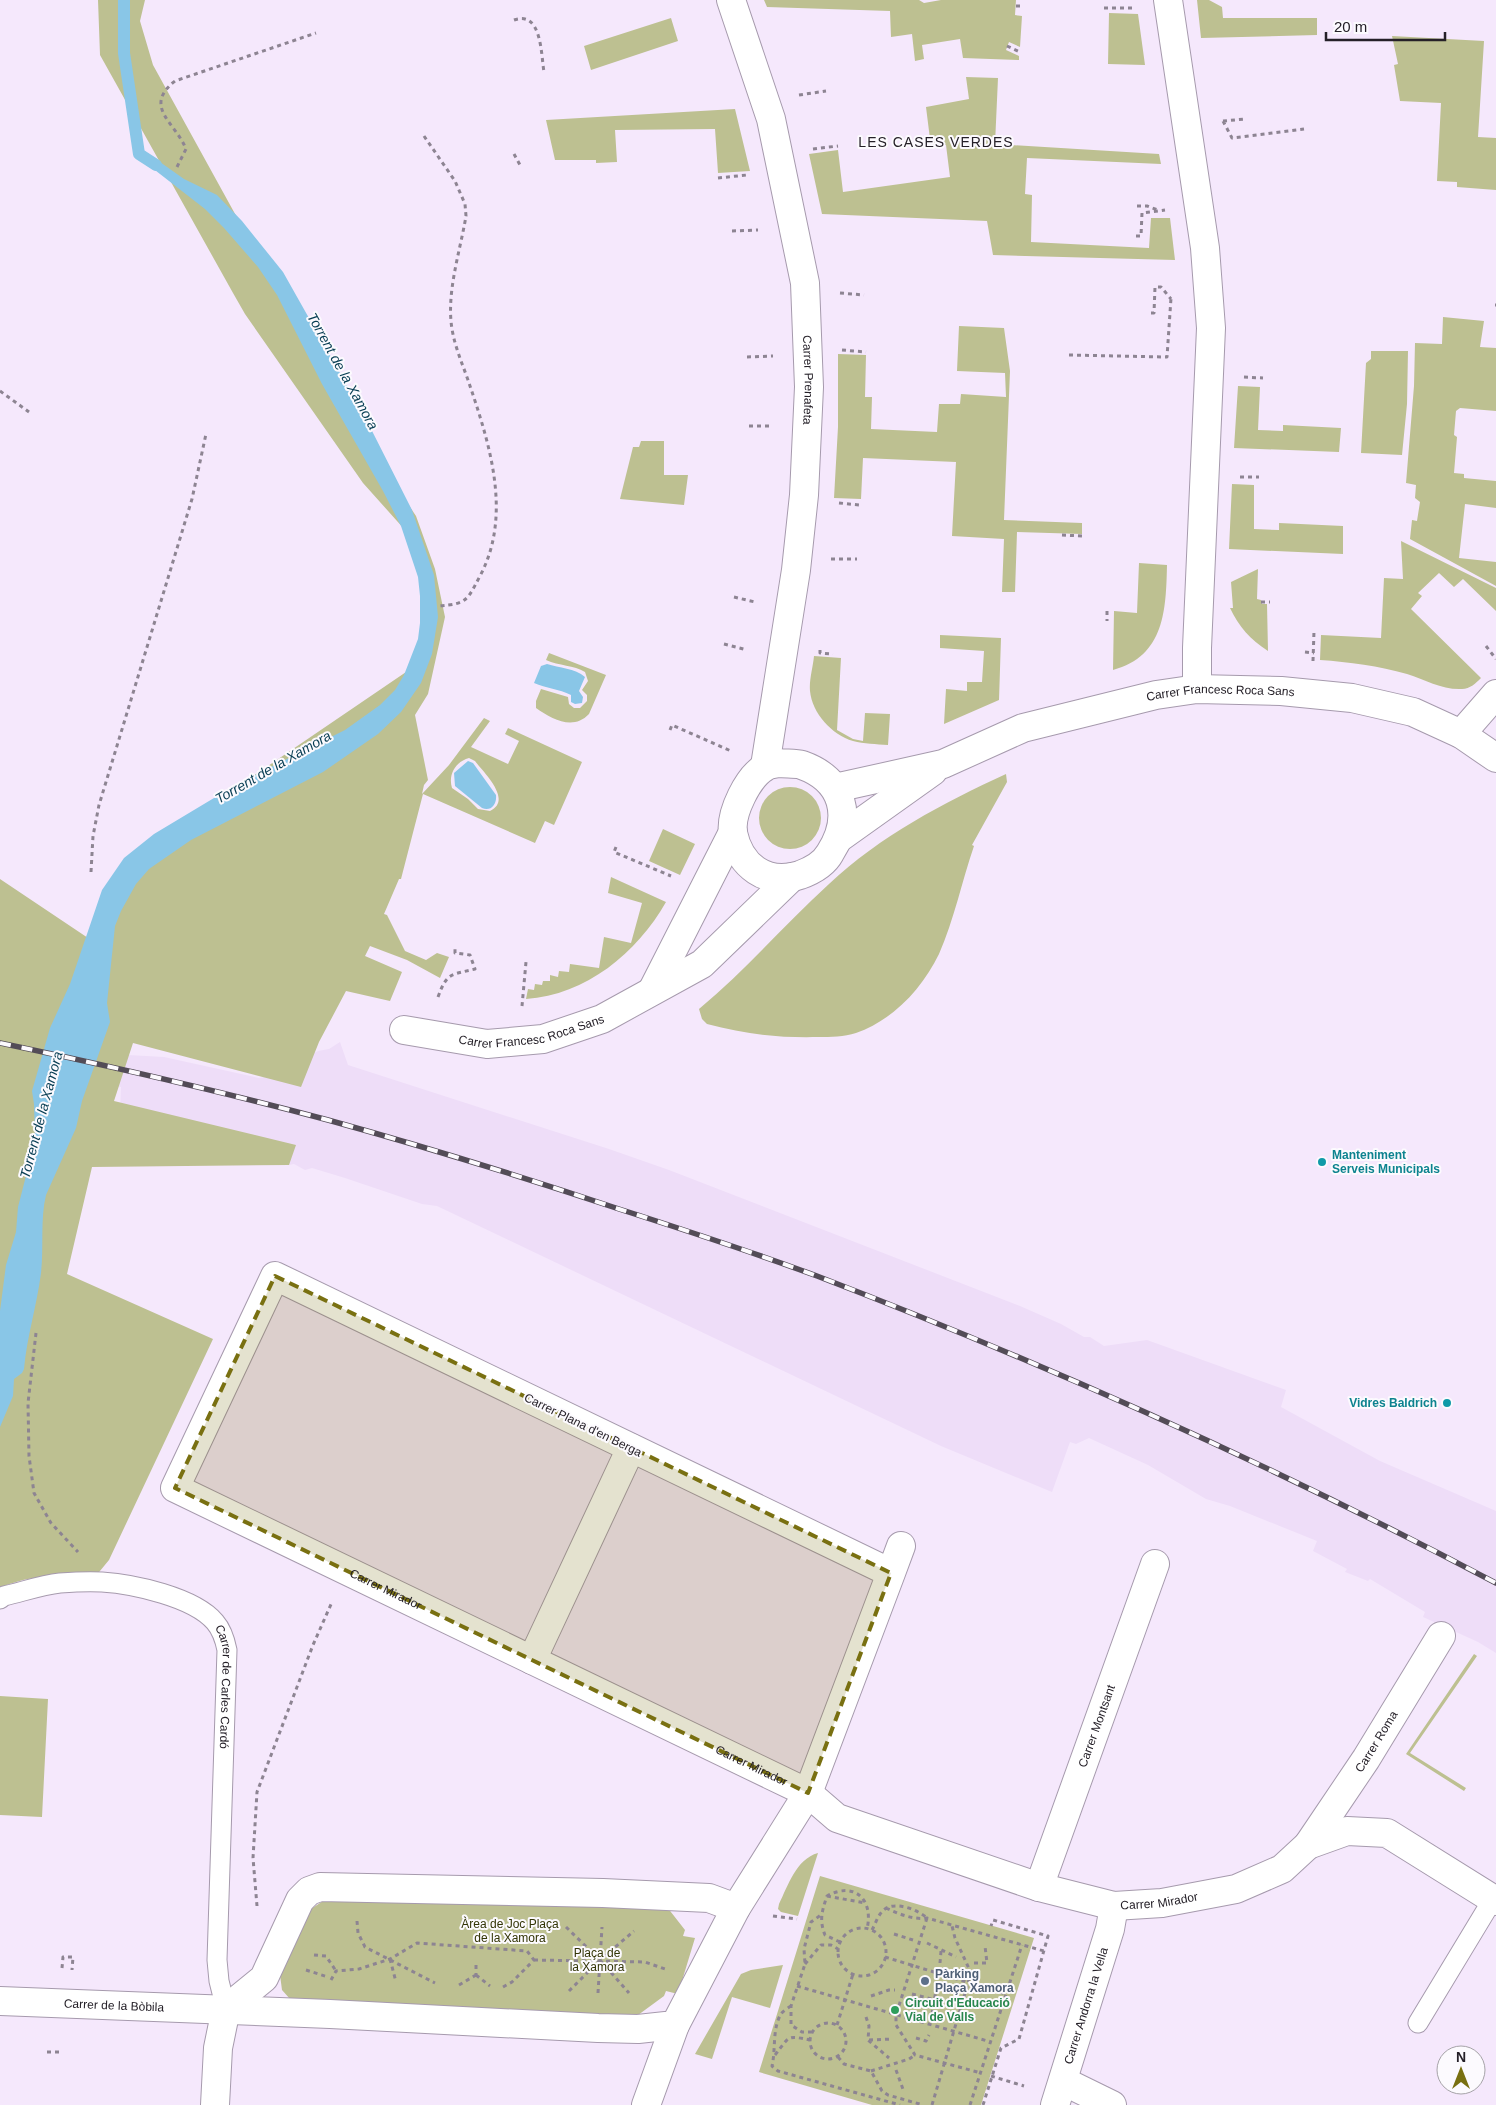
<svg xmlns="http://www.w3.org/2000/svg" width="1496" height="2105" viewBox="0 0 1496 2105" font-family="Arial,sans-serif">
<style>
.built{fill:#eeddf8}
.green{fill:#bdc091;fill-rule:evenodd}
.water{fill:#89c6e7}
.lines{fill:none;stroke-linecap:round;stroke-linejoin:round}
.stream{stroke:#89c6e7;stroke-width:12}
.lane-casing{stroke:#a69aad;stroke-width:21}
.street-casing{stroke:#a69aad;stroke-width:30}
.secondary-casing{stroke:#a69aad;stroke-width:30}
.path{stroke:#8d8492;stroke-width:3;stroke-dasharray:4 4;stroke-linecap:butt}
.lane{stroke:#fff;stroke-width:19}
.street{stroke:#fff;stroke-width:28}
.secondary{stroke:#fff;stroke-width:28}
.rail-casing{stroke:#534c57;stroke-width:5.5}
.rail{stroke:#fcfafe;stroke-width:4;stroke-dasharray:11;stroke-linecap:butt}
.marked{fill:#797011;fill-opacity:0.2;stroke:#797011;stroke-width:4;stroke-dasharray:10 6;stroke-linejoin:round}
.culture-dot{fill:#0f9aa8;stroke:#fcfafe;stroke-width:2}
.service-dot{fill:#5c6f8a;stroke:#fcfafe;stroke-width:2}
.leisure-dot{fill:#2e9e5b;stroke:#fcfafe;stroke-width:2}
.labels{text-anchor:middle;stroke-width:4;stroke-linejoin:round;paint-order:stroke}
.street-label{font-size:12px;fill:#252028;stroke:#fcfafe}
.culture-label{font-size:12px;font-weight:bold;fill:#0d838f;stroke:#fcfafe;text-anchor:start}
.park-label{font-size:12px;fill:#333506;stroke:#fcfafe}
.service-label{font-size:12px;font-weight:bold;fill:#4e5e75;stroke:#fcfafe;text-anchor:start}
.leisure-label{font-size:12px;font-weight:bold;fill:#27864d;stroke:#fcfafe;text-anchor:start}
.neighbourhood-label{font-size:14px;letter-spacing:1px;fill:#252028;stroke:#fcfafe}
.water-label{font-size:14px;font-style:italic;fill:#073d53;stroke:#fcfafe}
</style>
<rect width="100%" height="100%" fill="#f5e8fc"/>
<path class="built" d="M340,1042L348,1065L609,1149L669,1170L1020,1306L1061,1324L1084,1337H1090L1104,1346L1147,1340L1286,1390L1281,1407L1380,1461L1496,1511V1653L1478,1642L1423,1617L1425,1612L1370,1579L1368,1581L1345,1572L1347,1569L1313,1551L1317,1541L1230,1506L1206,1499L1148,1465L1089,1438L1076,1444L1070,1442L1052,1492L941,1446L437,1206L422,1204L345,1178L312,1168L305,1170L294,1164L289,1165L120,1114L121,1087L0,1061L128,1055L164,1057L259,1078L274,1075L318,1051L329,1049Z"/>
<path class="green" d="M98,0H145L140,21L153,65L299,330L345,410L416,516L435,569L445,617L428,694L415,715L428,780L424,785L422,794L449,765L484,718L490,721L471,747L508,764L519,741L505,734L508,728L582,762L554,825L545,821L535,843L423,794L401,879H399L384,914L387,915L405,951L426,960L437,953L449,957L440,978L407,960L370,946L365,956L402,972L390,1001L346,991L319,1042L301,1087L133,1043L114,1101L296,1145L289,1165L92,1167L67,1274L213,1339L109,1560L95,1577C62,1575 31,1574 0,1588V879L100,946L119,894L182,822L265,768L409,670L425,622L414,540L363,483L245,314L233,293L100,55ZM469,758L475,761C484,773 513,800 490,811L478,809L468,799L452,788C448,775 455,762 469,758Z
M764,0H919L924,3L941,0H1016L1015,15L1022,16L1020,47L1009,42L1006,50L1019,56V60L963,58L960,39L922,45L924,59L915,61L912,34L891,37L890,11L767,7Z
M1197,0H1209L1222,7L1223,18H1317V35L1201,38Z
M1109,13L1138,14L1145,65L1108,64Z
M671,18L678,41L591,70L584,46Z
M1392,36L1484,41L1478,137L1496,138V190L1457,187V182L1437,181L1441,103L1400,101L1394,65L1398,64Z
M966,77L998,78L995,144L1159,154L1161,164L1027,158L1025,194L1032,195L1031,242L1149,248L1151,218H1170L1175,260L993,255L987,221L822,214L809,154L838,150L843,192L950,177L946,145L931,147L926,107L969,99Z
M735,109L750,171L718,173L715,129L615,130L617,162L596,163V160H555L546,120Z
M1443,317L1484,321L1480,347L1496,348V411L1460,408L1456,411L1454,435L1457,437L1454,473L1464,474V478L1496,481V508L1465,504L1459,558L1496,562V586L1410,539L1412,520L1417,521L1420,502L1415,498L1416,485L1406,483L1414,386L1415,343L1442,344Z
M959,326L1004,328L1010,371L1004,520L1082,523V534L1017,532L1015,592H1002L1004,539L952,536L956,462L863,458L861,499L834,498L838,427V354L866,355L865,397H872L871,429L937,432L939,404H960L961,394L1006,397L1005,373L957,371Z
M1371,351H1408L1407,404L1402,455L1361,453L1366,363L1371,359Z
M1238,386L1260,387L1258,430L1283,431V425L1341,428L1339,452L1234,448Z
M641,441H664V475H688L684,505L620,499L633,447H639Z
M1232,484L1254,485V529L1279,530V523L1343,526V554L1229,549Z
M1401,541L1496,588V611L1463,579L1454,587L1439,573L1418,593L1422,596L1411,609L1481,678C1476,683 1470,689 1462,689C1442,690 1426,680 1407,674C1379,666 1349,662 1320,660L1321,635L1381,638L1384,578L1403,579Z
M1139,563L1167,565C1166,609 1165,656 1113,670L1114,611L1137,613Z
M1258,569L1257,599L1261,600L1262,604H1267L1268,651C1250,639 1239,627 1230,608H1233L1231,582Z
M940,635L1001,638L999,700L944,724L946,689L967,691V682H982L984,651L940,648Z
M549,653L606,675L589,714C573,731 552,719 536,708V701L541,689L568,697L569,704L574,708H580L587,701V695L582,690L588,681L585,672C574,665 559,666 546,660Z
M814,656L841,658L837,730L853,739L863,741L865,713L890,714L888,745C876,744 864,744 853,741C832,735 812,713 810,691C809,680 813,667 814,656Z
M1006,774L1007,782L972,845L974,846C962,881 954,920 939,954C922,989 893,1020 856,1033C844,1037 831,1037 818,1037C779,1038 744,1034 707,1024L702,1019L699,1009C746,970 784,925 829,884C880,836 943,803 1006,774Z
M759 818a31 31 0 1 1 62 0a31 31 0 1 1-62 0Z
M663,829L695,844L680,875L649,861Z
M611,877L666,902C637,953 586,995 526,999L528,989L534,990L535,984L542,985L543,981H550V975L558,977L559,971L569,972L570,964L599,968L604,937L631,943L642,903L608,893Z
M1474,1654L1477,1656L1410,1753L1466,1788L1464,1791L1406,1754Z
M0,1696L48,1699L42,1817L0,1815Z
M818,1853L798,1916L781,1912L778,1909L779,1904C788,1886 796,1859 818,1853Z
M820,1876L1034,1938L981,2105H872L759,2072Z
M326,1899L667,1907L685,1930L683,1936L695,1938L678,1994L666,1991L664,1996L634,2018L290,1999L282,1990L280,1975L311,1909Z
M783,1965L770,2008L732,1997L712,2059L695,2054L741,1974L751,1970Z"/>
<path class="water" d="M143,150L184,179L217,195L242,221L283,272L367,421L412,510L434,575L438,617L432,654L421,683L401,712L378,734L323,772L191,840L149,869L136,884L121,911L115,926L107,1003L110,1022L82,1101L76,1128L46,1195C40,1220 44,1247 41,1273C37,1305 27,1336 24,1369L22,1373L14,1379L13,1396L0,1427V1311L6,1265L16,1232L18,1207L35,1141L34,1104L32,1091L50,1028L70,984L102,890L124,858L154,834L239,783L345,730L380,705L395,690L404,675L418,639L420,623V596L418,577L401,526L383,491L322,384L277,295L258,267L224,228L205,209L142,160Z
M547,664C559,668 575,668 585,677L579,691L583,697L582,703L575,704L571,702V695C559,689 546,688 534,683L541,666Z
M468,761L473,763L496,795C497,804 491,812 482,808L455,786L454,773Z"/>
<g class="lines">
<path class="stream" d="M124,0V53L139,154L156,165"/>
<g class="lane-casing">
<g id="lane">
<path id="s1" d="M0,1599L4,1596C22,1592 41,1585 60,1583C73,1582 88,1581 102,1582C133,1584 194,1597 215,1622C222,1630 225,1640 227,1650L217,1960L219,1981L226,2009"/>
<path d="M1418,2023L1493,1899"/>
</g>
</g>
<g class="street-casing">
<g id="street">
<path id="s2" d="M731,0L771,119L805,283L809,387L804,495L796,570L765,766"/>
<path d="M1168,0L1205,248L1211,328L1197,648V689"/>
<path d="M1461,734L1496,694"/>
<path d="M779,763C786,764 795,763 802,765C844,780 853,817 830,853C824,864 811,871 800,875C766,886 740,866 733,833C730,813 748,777 765,767C768,764 775,764 779,763Z"/>
<path id="s3" d="M835,788L943,764L1023,728L1156,695L1197,689L1281,691L1352,698L1413,712L1461,734L1496,758"/>
<path d="M839,838L933,771"/>
<path d="M652,991L733,832"/>
<path id="s4" d="M404,1030L487,1044L543,1039L602,1019L702,964L792,877"/>
<path id="s5" d="M891,1573L275,1276L175,1488L808,1793L891,1573L901,1546"/>
<path d="M532,1660L631,1448"/>
<path id="s6" d="M1308,1845L1366,1759L1441,1636"/>
<path id="s7" d="M1039,1887L1155,1564"/>
<path d="M1063,2081L1112,2105"/>
<path d="M215,2105L218,2048L226,2009"/>
<path d="M646,2105L675,2025"/>
<path id="s8" d="M1055,2105L1110,1929L1114,1906"/>
</g>
</g>
<g class="secondary-casing">
<g id="secondary">
<path id="s9" d="M0,2001L330,2014L598,2028L638,2029L675,2025L736,1908L808,1793L837,1818L1039,1887L1114,1906L1162,1903L1236,1889L1282,1869L1308,1845L1347,1831L1387,1833L1496,1901"/>
<path d="M226,2009L264,1978L300,1900L309,1891L320,1887L603,1893L709,1898L736,1908"/>
</g>
</g>
<path class="path" d="M1016,6H1022
M1104,8H1134
M514,20C542,10 541,55 544,72
M1007,46L1020,52
M799,95L826,91
M1223,121L1232,138L1304,129
M1223,121L1245,119
M424,136L455,181L465,204L466,216C460,252 446,293 452,329C455,347 462,363 468,380C489,442 513,514 480,576C467,600 468,604 438,606
M813,149L838,146
M514,154L520,165
M177,167L186,149C176,123 142,107 175,81L316,33
M718,178L747,175
M1137,206H1147L1158,210
M732,231L758,230
M1136,236H1141L1142,213L1165,210
M840,293L864,295
M1495,305H1496
M1151,313H1154L1155,287H1161L1171,299
M842,350L866,352
M1069,355L1167,357L1171,298
M747,357L773,356
M1244,377L1263,378
M0,391L29,412
M749,426H773
M1240,477H1259
M839,503L860,505
M1062,535L1082,536
M831,559H857
M734,597L755,602
M1261,602H1270
M1107,611V621
M724,644L747,650
M1486,646L1496,659
M820,650V653L833,654
M1305,652L1314,653
M1313,661L1314,631
M670,730L672,725L731,751
M616,847L614,852L671,876
M91,872L93,836L99,805L192,499L206,434
M438,997C447,972 451,975 475,969L470,955L455,953V948
M522,1006L526,962
M36,1333L28,1403L29,1456L34,1493L51,1523L78,1552
M827,1896L865,1903
M257,1906L253,1858L257,1792L313,1645L332,1602
M886,1908C899,1914 913,1920 927,1918L1044,1951
M773,1916L797,1919
M927,1918L896,2015V2025L915,2055L981,2073
M357,1921L358,1933L365,1947L435,1983
M566,1927L600,1960L629,1993
M838 1952a24 24 0 1 1 48 0a24 24 0 1 1-48 0Z
M872,1930C876,1923 878,1914 885,1909C896,1901 918,1910 927,1918
M894,1934L913,1940
M840,1942L825,1935C819,1920 822,1911 827,1896C854,1881 874,1899 867,1929
M927,1943L956,1957
M314,1955L326,1956L336,1971
M885,1957L1006,1994
M390,1959L396,1982
M534,1960L645,1962L665,1969
M940,1963L941,1951
M974,1963H987L985,1946
M805,1964L821,1945H831L838,1949
M476,1965V1975
M62,1968L63,1957H73L72,1970
M306,1970L328,1977
M476,1975L490,1986
M331,1980L336,1971L359,1969L390,1959L417,1943L527,1951L534,1960
M459,1985L476,1975
M797,1986L991,2042
M503,1987L512,1982L534,1960
M569,1991L600,1960L634,1931
M598,1993L602,1927
M912,1994L935,2000
M871,1996L889,1990H895
M791,2006C788,2008 783,2011 781,2014C772,2029 776,2049 772,2066L778,2071L900,2105
M932,2014L937,1984
M866,2017L869,2026L868,2040L889,2058
M810 2041a18 18 0 1 1 36 0a18 18 0 1 1-36 0Z
M837,2025L853,1974
M812,2032H802L791,2025V2006L805,1964L804,1949L811,1922L821,1915
M916,2038L926,2041L929,2035
M869,2040L892,2039
M47,2052H62
M775,2055C790,2036 786,2035 810,2040
M838,2057L844,2064L871,2071L882,2091L888,2095L923,2105
M896,2070L904,2092
M871,2071L909,2059L915,2055
M991,2076L1024,2086
M932,2105L971,1973L955,1938L952,1926
M970,2105L1022,1945
M983,2105L1001,2048L1019,2039L1048,1936L993,1920L991,1926"/>
<use href="#lane" class="lane"/>
<use href="#street" class="street"/>
<use href="#secondary" class="secondary"/>
<g class="rail-casing">
<path id="rail" d="M0,1043C110,1066 219,1091 328,1120C426,1147 523,1177 619,1209C685,1230 752,1252 817,1276C1049,1365 1276,1467 1496,1583"/>
</g>
<use href="#rail" class="rail"/>
</g>
<path class="marked" d="M275,1276L891,1573L808,1793L175,1488Z"/>
<g class="culture-dot">
<circle cx="1322" cy="1162" r="5"/>
<circle cx="1447" cy="1403" r="5"/>
</g>
<circle class="service-dot" cx="925" cy="1981" r="5"/>
<circle class="leisure-dot" cx="895" cy="2010" r="5"/>
<g class="labels">
<g class="street-label">
<text dy="4" stroke="none"><textPath href="#s2" startOffset="390">Carrer Prenafeta</textPath></text>
<text dy="4" stroke="none"><textPath href="#s3" startOffset="400">Carrer Francesc Roca Sans</textPath></text>
<text dy="4" stroke="none"><textPath href="#s4" startOffset="130">Carrer Francesc Roca Sans</textPath></text>
<text transform="translate(583 1425) rotate(26)" y="4">Carrer Plana d'en Berga</text>
<text dy="4" stroke="none"><textPath href="#s5" startOffset="1152">Carrer Mirador</textPath></text>
<text dy="4" stroke="none"><textPath href="#s1" startOffset="294">Carrer de Carles Cardó</textPath></text>
<text dy="4" stroke="none"><textPath href="#s7" startOffset="171">Carrer Montsant</textPath></text>
<text dy="4" stroke="none"><textPath href="#s6" startOffset="124">Carrer Roma</textPath></text>
<text dy="4" stroke="none"><textPath href="#s5" startOffset="1558">Carrer Mirador</textPath></text>
<text dy="4" stroke="none"><textPath href="#s9" startOffset="1318">Carrer Mirador</textPath></text>
<text dy="4" stroke="none"><textPath href="#s9" startOffset="114">Carrer de la Bòbila</textPath></text>
<text dy="4" stroke="none"><textPath href="#s8" startOffset="104">Carrer Andorra la Vella</textPath></text>
</g>
<g class="culture-label">
<text x="1332" y="1159">Manteniment<tspan x="1332" dy="14">Serveis Municipals</tspan></text>
<text x="1437" y="1407" text-anchor="end">Vidres Baldrich</text>
</g>
<g class="park-label">
<text x="510" y="1928">Àrea de Joc Plaça<tspan x="510" dy="14">de la Xamora</tspan></text>
<text x="597" y="1957">Plaça de<tspan x="597" dy="14">la Xamora</tspan></text>
</g>
<g class="service-label">
<text x="935" y="1978">Pàrking<tspan x="935" dy="14">Plaça Xamora</tspan></text>
</g>
<g class="leisure-label">
<text x="905" y="2007">Circuit d'Educació<tspan x="905" dy="14">Vial de Valls</tspan></text>
</g>
<g class="neighbourhood-label">
<text x="936" y="147">LES CASES VERDES</text>
</g>
<g class="water-label">
<text transform="translate(343 371) rotate(61)" y="5">Torrent de la Xamora</text>
<text transform="translate(273 767) rotate(-30)" y="5">Torrent de la Xamora</text>
<text transform="translate(41 1115) rotate(-75)" y="5">Torrent de la Xamora</text>
</g>
</g>
<g transform="translate(1461 2070)"><circle r="24" fill="#fcfafe" stroke="#a6a3a8"/>
<path d="M0-4L9 19L0 12L-9 19Z" fill="#797011"/>
<text y="-8" font-size="14" font-weight="bold" text-anchor="middle" fill="#252028">N</text>
</g>
<path d="M1326 32v8h119v-8" fill="none" stroke="#252028" stroke-width="2.5"/>
<text x="1334" y="32" font-size="15" fill="#252028" stroke="#fcfafe" stroke-width="4" paint-order="stroke">20 m</text>
</svg>
